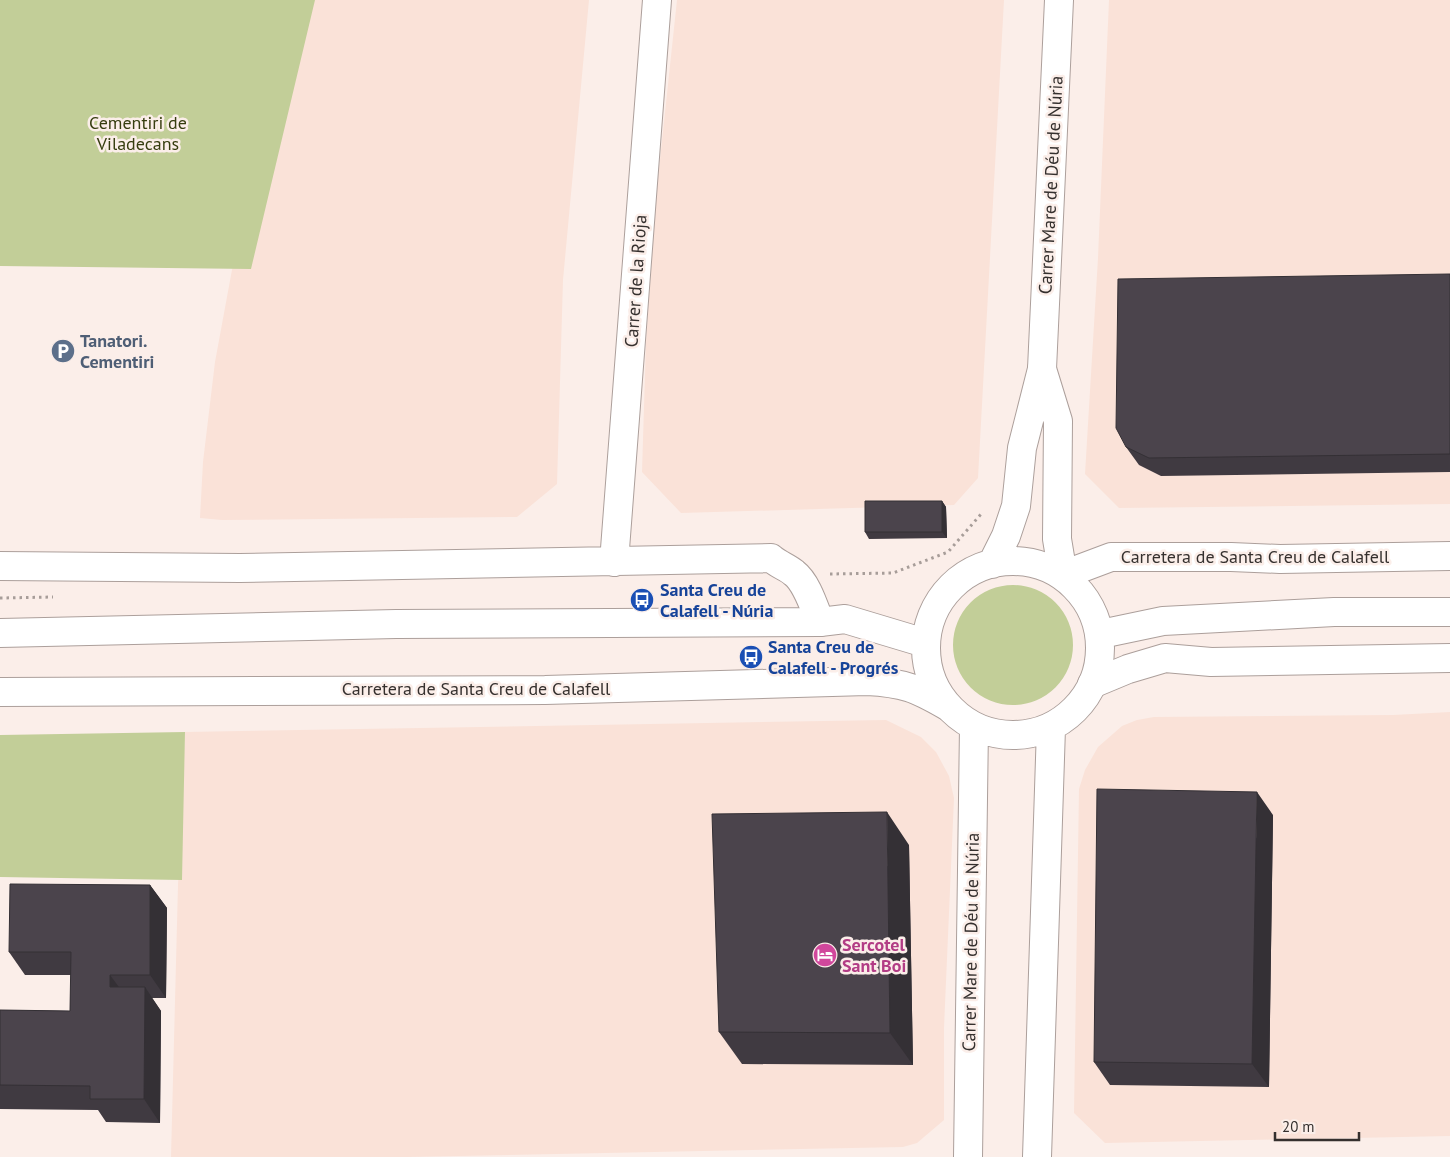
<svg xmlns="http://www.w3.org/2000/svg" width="1450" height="1157" viewBox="0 0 1450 1157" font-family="'PT Sans',sans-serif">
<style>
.industrial{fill:#fae2d8}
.green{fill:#c2ce98}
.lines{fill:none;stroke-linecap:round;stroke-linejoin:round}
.minor-casing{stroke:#ac9f9b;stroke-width:30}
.tertiary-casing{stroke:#ac9f9b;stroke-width:30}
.path{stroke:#a79d99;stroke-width:3;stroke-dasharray:2.5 4;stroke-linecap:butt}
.minor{stroke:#fff;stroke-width:28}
.tertiary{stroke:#fff;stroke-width:28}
.wall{fill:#403a41}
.shaded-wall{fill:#343035}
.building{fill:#4b444c;stroke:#343035}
.labels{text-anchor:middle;stroke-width:5;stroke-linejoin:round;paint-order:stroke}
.park-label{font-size:18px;fill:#363d0f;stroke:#fbeee9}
.street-label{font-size:18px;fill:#35302e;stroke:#fbeee9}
.service-label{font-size:18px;font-weight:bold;fill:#4e5e75;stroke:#fbeee9;text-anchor:start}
.transit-label{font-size:18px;font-weight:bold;fill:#164399;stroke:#fbeee9;text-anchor:start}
.hotel-label{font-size:18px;font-weight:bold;fill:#b23c85;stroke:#fbeee9;text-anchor:start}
</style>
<rect width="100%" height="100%" fill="#fbeee9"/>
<path class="industrial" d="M307,0H589L563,280L557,484L517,517L222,520L200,518L203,462L215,362L241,221Z
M677,0H1004L978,478L954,505L681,513L642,472L646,343L656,197Z
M1109,0H1450V504L1119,508L1085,474L1098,258Z
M1450,712V1136L1105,1143L1074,1113L1079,789L1085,770L1098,747L1122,726L1137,720L1154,717L1393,715Z
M886,720L921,737L936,752L949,776L954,798L944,1028V1120L917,1143L903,1147L407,1157H171L178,885L185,732Z"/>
<path class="green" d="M0,0H315L251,269L0,266Z
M953 645a60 60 0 1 1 120 0a60 60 0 1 1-120 0Z
M185,732L182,880L0,877V735Z"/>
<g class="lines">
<g class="minor-casing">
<path id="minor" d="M1042,369L1059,0
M614,562L657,0
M0,566L240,568L771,558C779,565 787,567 794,573C807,583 814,607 820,622
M1063,575L1111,557H1231L1280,559L1450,556
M1092,684L1128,669L1165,658L1211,662L1450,658
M0,692L545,690L867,681C904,683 916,688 947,706"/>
</g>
<g class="tertiary-casing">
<path id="tertiary" d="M1042,369L1058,421L1057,539L1063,575
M926 648a87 87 0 1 1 174 0a87 87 0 1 1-174 0Z
M992,564L1006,536L1016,506L1022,448L1042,369
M0,633L396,624L820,622L845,619L925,643
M1101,634L1163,621L1334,612H1450
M968,1157L974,727
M1037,1157L1051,728"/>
</g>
<path class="path" d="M830,574L893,573L948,552L982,513
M0,598L53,597"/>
<use href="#minor" class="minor"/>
<use href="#tertiary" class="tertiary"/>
</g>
<path class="wall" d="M1450,274V472L1161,476L1139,465L1126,447Z
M942,501L946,507L947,538L869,539L865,532Z
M1273,815L1269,1087L1110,1085L1094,1062Z
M909,845L913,1065L742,1064L719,1032Z
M150,885L167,908L166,998H152L161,1011L160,1123L106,1122L98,1110L0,1109V1010L70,1011L71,975H25L9,952Z"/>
<path class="shaded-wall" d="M942,501L946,507L947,538L942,532Z
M1257,792L1273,815L1269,1087L1252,1064Z
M887,812L909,845L913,1065L890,1033Z
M150,885L167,908L166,998L150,975Z
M110,975L127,998L110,987Z
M145,987L161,1011L160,1123L144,1099Z"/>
<path class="building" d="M1450,274V454L1149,458L1126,447L1116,428L1118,279Z
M865,501H942V532H865Z
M1097,789L1257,792L1252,1064L1094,1062Z
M887,812L890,1033L719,1032L712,814Z
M10,884L150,885V975H110V987H145L144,1099H90V1086L0,1085V1010L70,1011L71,952H9Z"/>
<defs>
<g id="parking-disc" transform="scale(1.25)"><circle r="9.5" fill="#5c6f8a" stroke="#fbeee9"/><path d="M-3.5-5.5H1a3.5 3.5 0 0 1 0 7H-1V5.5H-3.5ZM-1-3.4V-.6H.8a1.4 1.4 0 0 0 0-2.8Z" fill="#fff"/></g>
<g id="bus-disc" transform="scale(1.25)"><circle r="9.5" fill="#1a4fb4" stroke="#fbeee9"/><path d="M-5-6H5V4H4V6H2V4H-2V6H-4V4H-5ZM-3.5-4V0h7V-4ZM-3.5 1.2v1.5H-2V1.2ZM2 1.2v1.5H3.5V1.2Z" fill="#fff"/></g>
<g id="hotel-disc" transform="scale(1.25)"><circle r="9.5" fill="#d1479c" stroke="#fbeee9"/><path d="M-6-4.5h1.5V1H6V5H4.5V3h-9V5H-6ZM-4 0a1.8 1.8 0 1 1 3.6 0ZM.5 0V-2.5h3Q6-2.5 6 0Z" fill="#fff"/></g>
</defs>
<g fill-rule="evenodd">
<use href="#parking-disc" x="63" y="351"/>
<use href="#bus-disc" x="642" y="600"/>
<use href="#bus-disc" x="751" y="657"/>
<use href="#hotel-disc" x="825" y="955"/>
</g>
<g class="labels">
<g class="park-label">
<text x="138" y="129">Cementiri de<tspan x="138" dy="21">Viladecans</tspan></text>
</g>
<g class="street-label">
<text transform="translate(1051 185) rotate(-87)" y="6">Carrer Mare de Déu de Núria</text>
<text transform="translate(636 281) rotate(-86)" y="6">Carrer de la Rioja</text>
<text x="1255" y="563">Carretera de Santa Creu de Calafell</text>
<text x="476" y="695">Carretera de Santa Creu de Calafell</text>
<text transform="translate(971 942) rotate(-89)" y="6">Carrer Mare de Déu de Núria</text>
</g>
<g class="service-label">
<text x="80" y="347">Tanatori.<tspan x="80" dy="21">Cementiri</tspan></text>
</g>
<g class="transit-label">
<text x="660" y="596">Santa Creu de<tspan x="660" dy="21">Calafell - Núria</tspan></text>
<text x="768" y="653">Santa Creu de<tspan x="768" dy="21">Calafell - Progrés</tspan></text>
</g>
<g class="hotel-label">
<text x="842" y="951">Sercotel<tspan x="842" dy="21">Sant Boi</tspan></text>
</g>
</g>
<path d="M1275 1132v8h84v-8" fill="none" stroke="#35302e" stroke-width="2.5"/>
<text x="1282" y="1132" font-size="15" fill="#35302e" stroke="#fbeee9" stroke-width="4" paint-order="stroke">20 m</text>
</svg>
